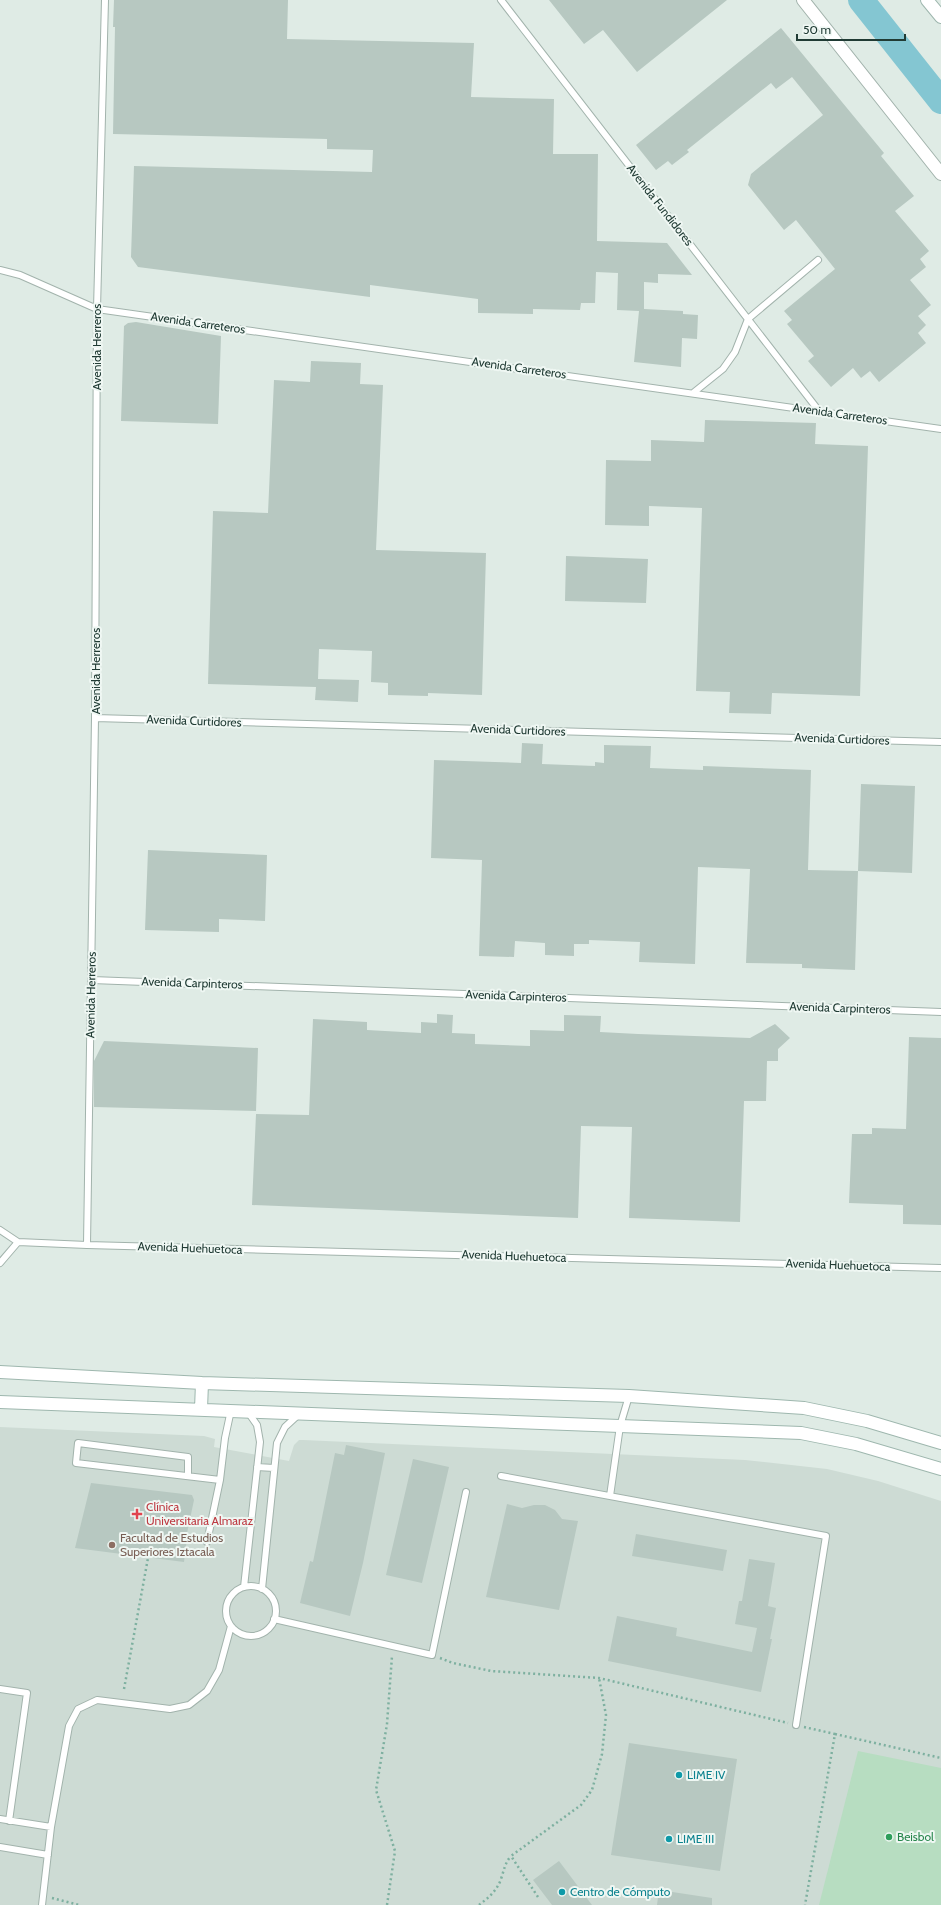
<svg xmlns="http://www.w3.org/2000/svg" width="941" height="1905" viewBox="0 0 941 1905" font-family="Cabin,sans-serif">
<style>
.built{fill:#cddbd4}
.green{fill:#b7ddc1}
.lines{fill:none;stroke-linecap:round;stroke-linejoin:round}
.river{stroke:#84c6d2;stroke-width:26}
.building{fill:#b7c8c1}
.service-casing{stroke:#a2b3ac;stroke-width:8}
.minor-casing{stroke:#a2b3ac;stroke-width:14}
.secondary-casing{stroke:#9eb7ae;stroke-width:14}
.path{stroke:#7eb0a0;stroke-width:2.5;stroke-dasharray:2 3;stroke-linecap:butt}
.service{stroke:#fff;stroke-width:6}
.minor{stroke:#fff;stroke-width:12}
.secondary{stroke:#fff;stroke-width:12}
.health-dot{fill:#e0444e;stroke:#eff7f3;stroke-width:1.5}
.education-dot{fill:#8d6e63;stroke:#eff7f3;stroke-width:1.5}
.culture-dot{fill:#0f9aa8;stroke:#eff7f3;stroke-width:1.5}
.leisure-dot{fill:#2e9e5b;stroke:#eff7f3;stroke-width:1.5}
.labels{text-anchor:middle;stroke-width:4;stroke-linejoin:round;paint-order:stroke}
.street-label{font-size:12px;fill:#203b34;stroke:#eff7f3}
.health-label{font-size:12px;fill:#be3a42;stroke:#eff7f3;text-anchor:start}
.education-label{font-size:12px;fill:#785e54;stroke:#eff7f3;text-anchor:start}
.culture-label{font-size:12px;fill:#0d838f;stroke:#eff7f3;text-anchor:start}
.leisure-label{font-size:12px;fill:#27864d;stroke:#eff7f3;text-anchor:start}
</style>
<rect width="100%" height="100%" fill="#dfebe5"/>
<path class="built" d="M0,1427L204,1436L215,1439L214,1447L289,1461L294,1445L299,1440H303L745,1460L827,1469L878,1481L941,1501V1905H0Z"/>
<path class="green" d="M858,1751L941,1768V1905H819Z"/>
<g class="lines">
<path class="river" d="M861,0L941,101"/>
</g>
<path class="building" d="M114,0H288L287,39L474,43L471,97L554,99L553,154H598L597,241L667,243L692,275L658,274V283L644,282V309L683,311V314L698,315L697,339L682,338L681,367L634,362L639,311L617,310L618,273L596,272L595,303H581L580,310L533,309V314L478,313V299L370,285V297L138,267L131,257L134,166L372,172L373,150L327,149V139L113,134L115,27H113Z
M549,0H727L637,72L603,30L584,44Z
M781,28L884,153L881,156L914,196L895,211L929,251L920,259L926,267L910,280L931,305L918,316L926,325L918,333L926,343L879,382L870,371L861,378L853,368L831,387L808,361L814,356L787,324L792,320L784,311L835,269L796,220L784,230L748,185L751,174L823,115L792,77L776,89L771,83L687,150L689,152L672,165L668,161L656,170L636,145Z
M136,322L221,336L218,424L121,421L124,326L128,323Z
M311,361L361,363L360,384L383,385L376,550L486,553L482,695L428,693V696L388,695V683L371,682L372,651L319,649L318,679L359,680L358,702L315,700L316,687L208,684L213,511L268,513L274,380L310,382Z
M705,420L816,423L815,444L868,446L860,696L772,693L771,714L729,713L730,692L696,691L702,508L649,506V526L605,525L606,460L651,461V440L704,442Z
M566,556L648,559L646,603L565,601Z
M522,743L543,744L542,764L595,766V762L604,763V745L651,746L650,768L703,770V766L811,770L808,870L858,871L855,970L802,968V964L746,963L750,869L698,867L695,964L639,962L640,942L589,940V944H574V956L545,955V943L515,941L514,957L479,956L482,860L431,858L434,760L521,763Z
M861,784L915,786L912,873L858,871Z
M148,850L267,855L265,921L219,919V932L145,930Z
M437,1014L453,1015L452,1033L475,1034V1044L530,1046V1030L564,1031V1015L601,1016L600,1032L638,1034L750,1038L775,1024L790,1038L778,1049V1061H767L766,1101H744L740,1222L629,1218L632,1127L581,1126L578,1218L252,1205L256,1114L309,1115L313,1019L367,1022V1030L421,1033V1022L437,1023Z
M909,1037L941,1038V1225L903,1224V1205L849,1203L852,1134H872V1128L906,1129Z
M104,1041L258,1048L256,1111L94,1107V1061Z
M346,1445L385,1453L363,1563L350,1616L300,1603L310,1561L313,1562L335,1453L344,1455Z
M413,1459L449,1467L422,1583L386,1575Z
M91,1483L192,1495L194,1500L186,1538H187L184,1562L75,1548Z
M507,1504L522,1508L534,1505H545L555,1510L562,1519L578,1521L559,1610L486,1597Z
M636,1534L727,1550L723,1571L632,1556Z
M749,1559L775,1563L768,1606L776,1608L770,1639H772L761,1692L608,1661L617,1616L677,1628L676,1636L752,1652L757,1628L735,1624L739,1601H742Z
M629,1743L737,1759L720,1871L611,1855Z
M559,1861L592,1905H552L533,1880Z
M659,1890L712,1898V1905H657Z"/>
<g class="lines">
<g class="service-casing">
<path id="service" d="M501,0L819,411
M0,270L20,275L97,309L941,429
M693,393L723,369L735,352L748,319L818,260
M95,718L941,742
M92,980L941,1012
M0,1230L18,1242L87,1245L941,1268
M87,1245L95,718L97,309L105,0
M0,1263L18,1242
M257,1467L274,1468
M188,1476V1457L78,1443L76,1463L220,1480
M501,1476L826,1536L796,1725
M610,1496L620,1426L629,1396
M207,1542L220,1480L225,1438L231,1410
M226 1611a25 25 0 1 1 50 0a25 25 0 1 1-50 0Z
M244,1587L260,1442L257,1425L248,1412
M262,1589L277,1443L285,1427L298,1415
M274,1619L432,1655L466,1492
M0,1689L27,1693L9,1821
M0,1819L51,1827
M0,1847L48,1855
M42,1905L51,1827L69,1726L78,1709L97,1700L170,1709L189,1705L207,1691L219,1670L231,1626"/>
</g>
<g class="minor-casing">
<path id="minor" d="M803,0L941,174"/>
</g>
<g class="secondary-casing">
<path id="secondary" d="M927,0L941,17
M0,1372L202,1383L629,1396L804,1408L867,1421L941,1443
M0,1402L801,1433L856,1444L941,1469
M201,1409L202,1383"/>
</g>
<path class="path" d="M440,1658L453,1663L491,1671L599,1678L788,1723
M124,1689L148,1558
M804,1727L835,1734L805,1905
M835,1734L941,1758
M538,1897L511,1856L581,1805L592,1790L602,1754L606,1715L599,1678
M52,1898L79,1905
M387,1905L395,1851L376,1790L387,1724L392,1656
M479,1905C488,1898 497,1891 501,1879C504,1870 505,1863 511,1856"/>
<use href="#service" class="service"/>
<use href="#minor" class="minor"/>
<use href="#secondary" class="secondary"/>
</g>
<path class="health-dot" d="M135 1508h4v4h4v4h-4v4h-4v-4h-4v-4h4z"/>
<circle class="education-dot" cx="112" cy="1545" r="4"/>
<g class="culture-dot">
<circle cx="679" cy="1775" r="4"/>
<circle cx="669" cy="1839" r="4"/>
<circle cx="562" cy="1892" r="4"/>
</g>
<circle class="leisure-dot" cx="889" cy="1837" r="4"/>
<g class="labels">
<g class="street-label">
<text transform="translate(660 205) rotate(52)" y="4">Avenida Fundidores</text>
<text transform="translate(198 323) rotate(8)" y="4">Avenida Carreteros</text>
<text transform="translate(97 347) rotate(-90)" y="4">Avenida Herreros</text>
<text transform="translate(519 368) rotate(8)" y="4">Avenida Carreteros</text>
<text transform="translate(840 414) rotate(8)" y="4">Avenida Carreteros</text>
<text transform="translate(96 671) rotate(-90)" y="4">Avenida Herreros</text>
<text transform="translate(194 721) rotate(2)" y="4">Avenida Curtidores</text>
<text transform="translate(518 730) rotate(2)" y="4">Avenida Curtidores</text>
<text transform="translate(842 739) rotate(2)" y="4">Avenida Curtidores</text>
<text transform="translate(192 983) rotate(2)" y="4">Avenida Carpinteros</text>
<text transform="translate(91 995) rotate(-89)" y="4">Avenida Herreros</text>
<text transform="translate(516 996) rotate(2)" y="4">Avenida Carpinteros</text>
<text transform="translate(840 1008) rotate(2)" y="4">Avenida Carpinteros</text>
<text transform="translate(190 1248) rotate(2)" y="4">Avenida Huehuetoca</text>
<text transform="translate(514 1256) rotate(2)" y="4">Avenida Huehuetoca</text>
<text transform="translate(838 1265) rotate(2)" y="4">Avenida Huehuetoca</text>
</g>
<g class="health-label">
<text x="146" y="1511">Clínica<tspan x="146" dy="14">Universitaria Almaraz</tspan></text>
</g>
<g class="education-label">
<text x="120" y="1542">Facultad de Estudios<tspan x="120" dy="14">Superiores Iztacala</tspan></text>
</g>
<g class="culture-label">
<text x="687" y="1779">LIME IV</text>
<text x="677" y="1843">LIME III</text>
<text x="570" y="1896">Centro de Cómputo</text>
</g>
<g class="leisure-label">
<text x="897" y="1841">Beisbol</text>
</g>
</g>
<path d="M797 34v6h108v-6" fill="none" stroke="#203b34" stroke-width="2"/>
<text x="803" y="34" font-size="12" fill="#203b34" stroke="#eff7f3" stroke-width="3" paint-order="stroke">50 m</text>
</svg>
